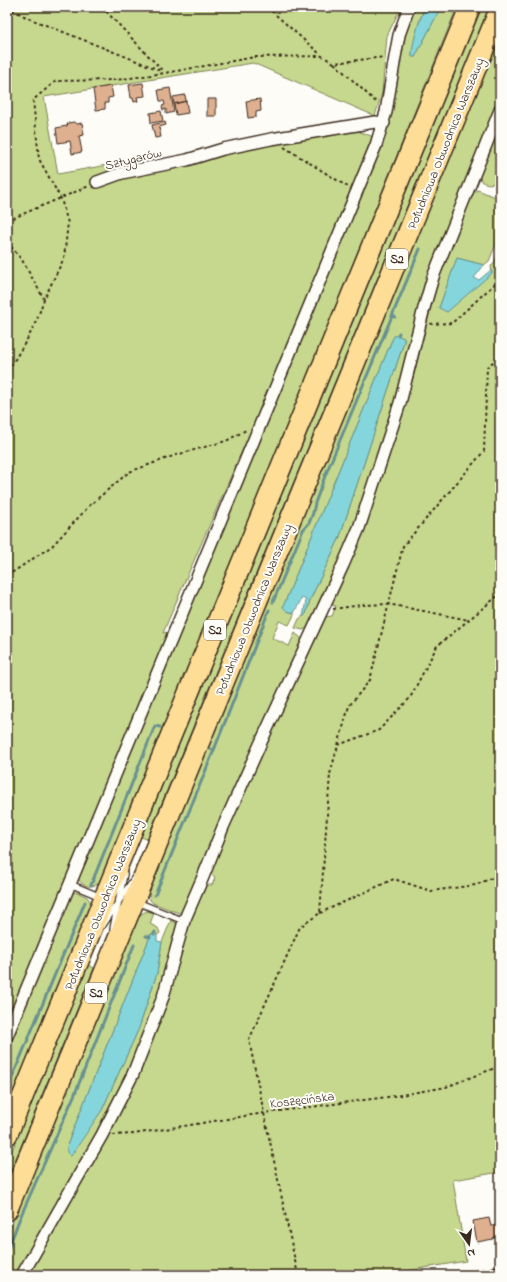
<svg xmlns="http://www.w3.org/2000/svg" width="507" height="1282" viewBox="0 0 507 1282" font-family="'Indie Flower',sans-serif">
<style>
.green{fill:#c5d88d;stroke:#808156}
.water{fill:#84d6dc;stroke:#679190}
.lines{fill:none;stroke-linecap:round;stroke-linejoin:round}
.stream{stroke:#679190;stroke-width:3}
.building{fill:#dfb090;stroke:#3b2a1e}
.lane-casing{stroke:#3b2a1e;stroke-width:8}
.street-casing{stroke:#3b2a1e;stroke-width:14}
.secondary-casing{stroke:#3b2a1e;stroke-width:18}
.highway-casing{stroke:#3b2a1e;stroke-width:23}
.path{stroke:#3b2a1e;stroke-width:2;stroke-dasharray:3 3;stroke-linecap:butt}
.lane{stroke:#fdfcf7;stroke-width:5.5}
.street{stroke:#fdfcf7;stroke-width:11}
.secondary{stroke:#fdfcf7;stroke-width:15}
.highway{stroke:#fedd96;stroke-width:20}
.labels{text-anchor:middle;stroke-width:4;stroke-linejoin:round;paint-order:stroke}
.shield{fill:#fdfcf7;stroke:#75695f;stroke-width:1}
.shield-label{font-size:12px;font-weight:bold;fill:#3b2a1e}
.street-label{font-size:13px;fill:#3b2a1e;stroke:#fdfcf7}
</style>
<rect width="100%" height="100%" fill="#fdfcf7"/>
<filter id="ink" filterUnits="userSpaceOnUse"><feTurbulence type="fractalNoise" baseFrequency=".025" numOctaves="2"/><feDisplacementMap in="SourceGraphic" scale="8" xChannelSelector="R" yChannelSelector="G"/><feConvolveMatrix kernelMatrix="1 2 1 2 8 2 1 2 1" color-interpolation-filters="sRGB"/></filter>
<g filter="url(#ink)">
<path class="green" d="M7,7H401L387,36L382,93L375,116L253,63L44,97L58,174L107,165L109,175L91,181L94,186L186,162L349,128L374,137L301,316L185,581L163,633L170,632L7,1025Z
M415,7H425C418,22 414,39 412,56L415,57L441,7H457L350,271L326,331L151,756L101,882C93,888 82,888 78,878L385,136C392,109 394,81 400,54C404,38 409,22 415,7Z
M482,7H489L147,839L141,837Z
M500,37V96L475,156L437,252L408,365L351,540L311,626L303,630L295,628L299,619L306,614L310,600L339,539L404,342V338L392,340L283,607L287,611L294,613V615L289,625L279,621L272,638L289,646L295,633L301,638L302,641L185,911L179,913L153,903L150,900L149,891L206,753L275,581Z
M500,122C500,134 503,177 494,183C490,185 485,183 482,182L479,176Z
M478,190L500,199V234L489,261L484,265L457,258L439,308L492,273L491,266L494,264L500,249V1172L453,1180L466,1261L382,1275H26L84,1176L179,950L201,892L206,885H212L215,878L213,875L210,873L237,803L324,617L332,616L336,606L330,605L398,424L413,378L438,279L470,195L473,192Z
M77,892L87,897L91,902V905L7,1107V1046L70,895L72,893Z
M147,911L154,913L150,924L158,928L160,933L157,935L151,934L68,1143L67,1151L102,1110L139,1028L157,973L162,942L171,920L177,924L178,931L153,1011L141,1042L107,1119L17,1275H7V1236L139,915Z
M88,965L94,968L7,1180V1163Z"/>
<path class="water" d="M425,7H441L415,57H412C411,45 420,19 425,7Z
M457,258L484,265L474,278L479,280L491,270L492,273L447,312L439,308Z
M397,335L404,338V342L339,539L310,600L306,614L303,617L306,600L302,598L294,613L287,611L283,607L392,340L394,336Z
M151,934L157,935V941L162,942L157,973L139,1028L102,1110L71,1156C65,1153 67,1148 68,1143Z"/>
<g class="lines">
<path class="stream" d="M395,317L392,316L420,249
M398,335L399,333
M273,602L303,530L309,523L313,513L315,503L325,476L392,316
M210,749L214,750L269,610
M91,885L155,726L160,727
M155,895L214,750
M154,934L155,932
M146,936L150,937
M7,1090L85,902
M7,1252L19,1220L74,1096L134,945"/>
</g>
<path class="building" d="M143,83L145,96L137,97L138,101L134,102L133,98H131L129,85Z
M111,86L113,97L108,98V103H105V109L96,110L93,89Z
M170,88L174,112L166,114V109L163,110L162,106L165,105L164,101H160L158,90Z
M185,95L186,101L174,104L173,97Z
M207,99H216V116H207Z
M260,99L261,111L256,112V117L248,118L246,101Z
M186,101L188,113L176,115L174,104Z
M161,111L163,121L151,123L150,113Z
M74,122L77,124L82,123L84,135L79,136L82,152L72,154L70,141L58,143L56,128L67,126L68,123Z
M165,122L166,125L159,127L161,137L155,138L152,125Z
M489,1218L491,1226L500,1225V1236L493,1238V1239L477,1242L473,1221Z"/>
<g class="lines">
<g class="lane-casing">
<path id="lane" d="M70,884L101,897
M137,902L184,921
M103,925L135,877
M113,929L124,874"/>
</g>
<g class="street-casing">
<path id="street" d="M97,182L122,173L187,160L223,149L271,139L375,122L384,123
M7,1036L376,145L386,112L395,57L399,35L409,7
M22,1275L102,1135L133,1074L163,997L184,921L203,877L223,827L262,740L343,565L359,528L400,403L424,308L433,277L500,110"/>
</g>
<g class="secondary-casing">
<path id="secondary" d="M495,1275L500,1274"/>
</g>
<g class="highway-casing">
<path id="highway" d="M7,1135L470,7
M7,1210L500,9"/>
</g>
<path class="path" d="M7,7L28,18L162,71
M102,7L162,70
M267,7L321,55
M334,63L377,103
M284,147L348,187
M7,220L11,219L89,186
M7,242L22,260L44,299
M430,324L452,323L500,279
M7,377L11,366L29,336L38,317L44,299L64,258L68,223L61,199L39,159L33,100L56,81L116,80L165,73L255,57L322,56L334,63L385,57
M7,576L52,546L90,505L129,472L176,455L226,441L246,430
M333,609L362,605L388,604L469,620
M338,745L379,730L410,698L437,646L500,594
M320,913L394,879L431,891L476,885L500,874
M113,1135L134,1134L264,1113L395,1096L446,1087L500,1066
M298,1275L264,1113L249,1040L300,927L320,913L330,774L349,706L370,680L403,546L484,451L487,367L500,356
M391,1275L405,1272V1275
M446,1275L485,1269"/>
<use href="#lane" class="lane"/>
<use href="#street" class="street"/>
<use href="#secondary" class="secondary"/>
<use href="#highway" class="highway"/>
</g>
</g>
<g class="labels">
<g class="shield">
<rect x="386" y="249" width="22" height="20" rx="3"/>
<rect x="204" y="620" width="22" height="20" rx="3"/>
<rect x="85" y="983" width="22" height="20" rx="3"/>
</g>
<g class="shield-label">
<text x="397" y="263">S2</text>
<text x="215" y="634">S2</text>
<text x="96" y="997">S2</text>
</g>
<g class="street-label">
<text transform="translate(445 143) rotate(-68)" y="5">Południowa Obwodnica Warszawy</text>
<text transform="translate(133 158) rotate(-14)" y="5">Sztygarów</text>
<text transform="translate(253 609) rotate(-68)" y="5">Południowa Obwodnica Warszawy</text>
<text transform="translate(102 904) rotate(-68)" y="5">Południowa Obwodnica Warszawy</text>
<text transform="translate(302 1099) rotate(-7)" y="5">Koszęcińska</text>
</g>
</g>
<rect width="507" height="1282" fill="none" stroke="#fdfcf7" stroke-width="24"/>
<rect x="12" y="12" width="483" height="1258" fill="none" stroke="#3b2a1e" stroke-width="1.5" filter="url(#ink)"/>
<g transform="translate(469 1244) rotate(166)" stroke="#fdfcf7" stroke-width="3" paint-order="stroke">
<path d="M0-3L7 15L0 10L-7 15Z" fill="#3b2a1e"/>
<text y="-6" font-size="11" font-weight="bold" text-anchor="middle" fill="#3b2a1e">N</text>
</g>
</svg>
